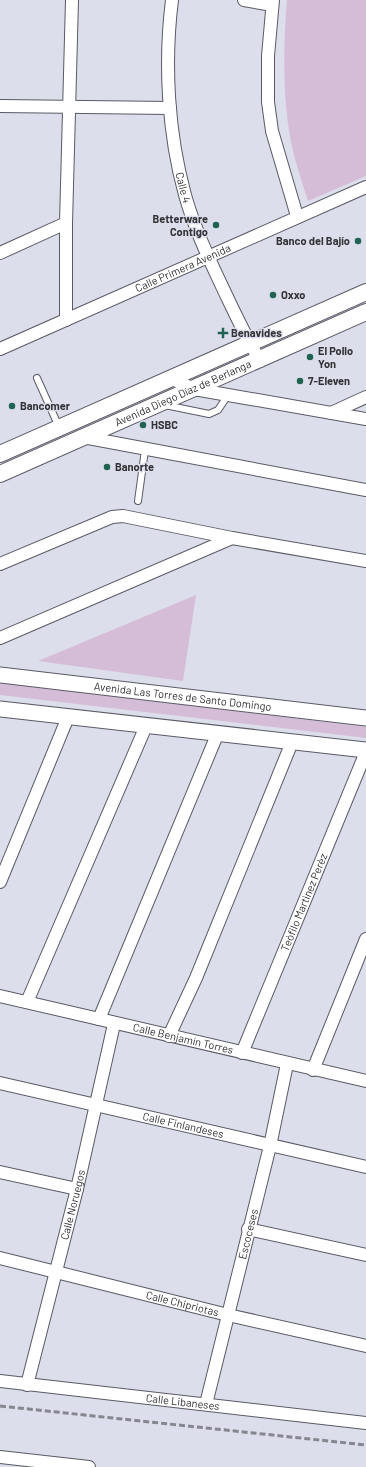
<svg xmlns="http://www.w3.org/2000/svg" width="366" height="1467" viewBox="0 0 366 1467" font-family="Barlow,sans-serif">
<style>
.green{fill:#d6bdd7}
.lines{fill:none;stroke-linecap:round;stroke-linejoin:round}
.service-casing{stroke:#595a65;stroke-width:8}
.minor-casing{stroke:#595a65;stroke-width:14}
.tertiary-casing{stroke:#595a65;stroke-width:17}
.secondary-casing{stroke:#595a65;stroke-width:18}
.service{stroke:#fff;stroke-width:6}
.minor{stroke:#fff;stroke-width:12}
.tertiary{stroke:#fff;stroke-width:15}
.secondary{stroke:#fff;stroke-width:16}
.rail{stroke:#86868f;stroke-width:3;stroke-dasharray:6 3;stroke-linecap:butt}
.poi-dot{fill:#206353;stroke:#dddeeb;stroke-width:1.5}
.labels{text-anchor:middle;stroke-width:3;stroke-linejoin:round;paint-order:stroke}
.street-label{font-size:11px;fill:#323237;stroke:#dddeeb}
.poi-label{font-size:11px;font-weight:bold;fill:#323237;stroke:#dddeeb;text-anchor:start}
</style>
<rect width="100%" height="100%" fill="#dddeeb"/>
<path class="green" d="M287,0H366V176L308,201C303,186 298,170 294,155C282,107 283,49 287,0Z
M196,595L183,681L38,661Z
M0,682L366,727V738L0,695Z"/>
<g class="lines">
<g class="service-casing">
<path id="service" d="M37,378L59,427
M165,405L209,414L218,410L228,395
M138,501L145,450"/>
</g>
<g class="minor-casing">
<g id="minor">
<path id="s1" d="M172,0C164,64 168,133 185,195C195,231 212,265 228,299C238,320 248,341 260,361"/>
<path d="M244,0L272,5"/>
<path d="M273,0L268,56V102L272,131L297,216"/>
<path d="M0,106L170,108"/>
<path d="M0,253L66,223"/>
<path d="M66,320V223L72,0"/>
<path id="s2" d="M0,349L366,187"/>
<path d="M170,378L194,389L366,419"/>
<path d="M331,413L366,397"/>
<path d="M83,437L366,490"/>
<path d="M0,564L112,517L123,516L232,538L366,561"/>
<path d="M0,638L232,538"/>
<path d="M0,882L68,717"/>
<path id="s3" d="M0,996L366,1081"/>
<path d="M27,1002L146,726"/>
<path d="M99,1019L217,735"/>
<path d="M169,1036L196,978L292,742"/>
<path id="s4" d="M242,1053L366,752"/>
<path d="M313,1070L366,939"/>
<path id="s5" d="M0,1083L366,1167"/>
<path d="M0,1172L77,1189"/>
<path d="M248,1229L366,1255"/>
<path id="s6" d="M0,1258L228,1315L366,1346"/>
<path id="s7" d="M0,1381L366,1423"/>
<path id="s8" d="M27,1385L77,1189L114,1024"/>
<path id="s9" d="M206,1404L270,1146L287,1064"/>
<path d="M0,1457L89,1467"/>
</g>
</g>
<g class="tertiary-casing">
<g id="tertiary">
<path id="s10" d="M0,675L366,718"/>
<path d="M0,709L366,750"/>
</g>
</g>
<g class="secondary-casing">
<g id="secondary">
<path d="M0,454L366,292"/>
<path id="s11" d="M0,474L366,312"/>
</g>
</g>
<use href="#service" class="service"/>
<use href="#minor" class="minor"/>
<use href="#tertiary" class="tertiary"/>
<use href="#secondary" class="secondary"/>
<path class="rail" d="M0,1406L366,1445"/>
</g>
<g class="poi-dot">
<circle cx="216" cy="225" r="4"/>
<circle cx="358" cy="241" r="4"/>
<circle cx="273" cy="295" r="4"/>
<path d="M221 327h4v4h4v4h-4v4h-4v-4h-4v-4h4z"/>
<circle cx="310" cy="357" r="4"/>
<circle cx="300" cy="381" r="4"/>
<circle cx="12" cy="406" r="4"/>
<circle cx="143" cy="425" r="4"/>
<circle cx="107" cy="467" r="4"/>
</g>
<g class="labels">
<g class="street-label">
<text dy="4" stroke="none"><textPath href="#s1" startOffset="189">Calle 4</textPath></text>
<text dy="4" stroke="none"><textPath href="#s2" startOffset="200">Calle Primera Avenida</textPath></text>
<text dy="4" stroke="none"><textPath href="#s11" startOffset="200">Avenida Diego Díaz de Berlanga</textPath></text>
<text dy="4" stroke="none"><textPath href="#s10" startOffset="184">Avenida Las Torres de Santo Domingo</textPath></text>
<text dy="4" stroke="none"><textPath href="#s4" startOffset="163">Teòfilo Martìnez Perèz</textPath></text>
<text dy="4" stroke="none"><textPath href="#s3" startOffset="188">Calle Benjamín Torres</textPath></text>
<text dy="4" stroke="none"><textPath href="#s5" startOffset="188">Calle Finlandeses</textPath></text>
<text dy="4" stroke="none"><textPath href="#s8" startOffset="186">Calle Noruegos</textPath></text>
<text dy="4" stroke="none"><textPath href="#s9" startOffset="175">Escoceses</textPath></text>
<text dy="4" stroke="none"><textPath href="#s6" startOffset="188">Calle Chipriotas</textPath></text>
<text dy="4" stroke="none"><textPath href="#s7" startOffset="184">Calle Libaneses</textPath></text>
</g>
<g class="poi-label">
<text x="208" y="223" text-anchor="end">Betterware<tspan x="208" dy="13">Contigo</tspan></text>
<text x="350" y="245" text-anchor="end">Banco del Bajío</text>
<text x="281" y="299">Oxxo</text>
<text x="231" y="337">Benavides</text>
<text x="318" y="355">El Pollo<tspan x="318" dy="13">Yon</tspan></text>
<text x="308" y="385">7-Eleven</text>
<text x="20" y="410">Bancomer</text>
<text x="151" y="429">HSBC</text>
<text x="115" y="471">Banorte</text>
</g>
</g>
</svg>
